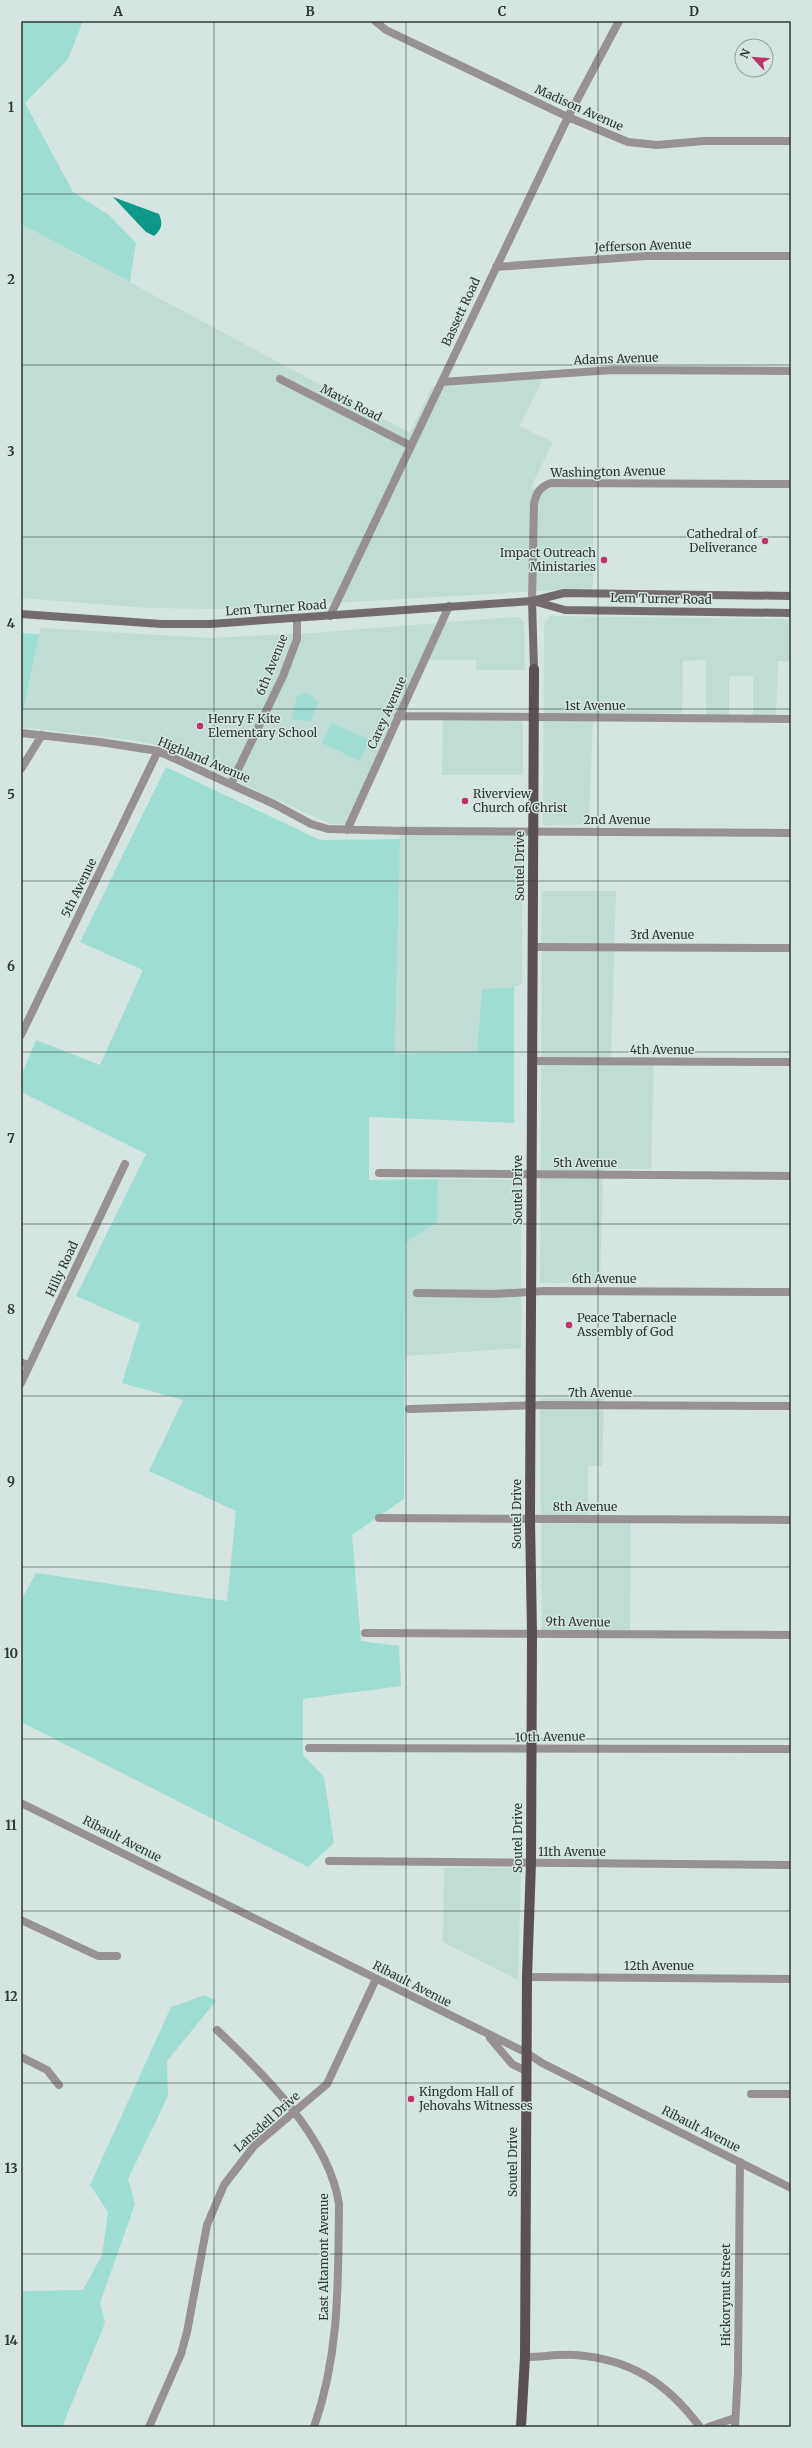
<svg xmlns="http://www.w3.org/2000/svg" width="812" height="2448" viewBox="0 0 812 2448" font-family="Merriweather,serif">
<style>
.built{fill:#c1dbd5}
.green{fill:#9eded2}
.water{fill:#0d9888}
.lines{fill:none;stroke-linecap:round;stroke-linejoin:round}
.minor{stroke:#989192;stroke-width:8}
.tertiary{stroke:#989192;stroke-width:8}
.secondary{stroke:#746b6d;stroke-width:8}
.primary{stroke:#5b5053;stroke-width:10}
.grid{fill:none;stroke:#303735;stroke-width:1;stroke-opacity:0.55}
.poi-dot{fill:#be3267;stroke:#d5e5e1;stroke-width:1.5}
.labels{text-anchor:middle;stroke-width:3;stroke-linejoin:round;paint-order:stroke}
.street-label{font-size:12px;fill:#303735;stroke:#d5e5e1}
.poi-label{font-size:12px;fill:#303735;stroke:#d5e5e1;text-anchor:start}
.neatline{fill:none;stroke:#303735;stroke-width:1.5}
.grid-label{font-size:13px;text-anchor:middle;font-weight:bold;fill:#303735}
</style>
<rect width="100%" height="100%" fill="#d5e5e1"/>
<path class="built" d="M21,224L410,433L432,387L543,379L519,426L553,442L530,489L593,487V588L226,609L147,608L21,598Z
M550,616L791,619V661H778L776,715H753V676H729V715H706V660L683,661L682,713L593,714L589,824L543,825L544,625Z
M514,617H519L524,622L525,670H476V660H420L346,824H330L160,746L131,740L21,727L40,628L210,638L313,633Z
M443,720L523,721V775H442Z
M400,825L522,829V984L514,987L482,989L477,1051L395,1054Z
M542,891H616L611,1058L654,1057L651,1169H603L600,1283H540Z
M438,1179L521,1180V1348L405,1356V1243L437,1222Z
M540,1398H604L602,1466H588V1515L631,1516L630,1630H542Z
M444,1868H521L518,1980L443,1942Z"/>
<path class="green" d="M21,21H83L68,59L25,103L73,192L109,215L136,243L130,282L21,224Z
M21,633L39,634L21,724Z
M303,693L310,694L318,702L311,721L295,720L291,718L297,696Z
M331,723L370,740L360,761L322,743Z
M166,767L320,840L400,839L395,1054L477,1051L482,989L514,987V1123L369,1117V1180L438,1179L437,1222L405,1243L404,1499L352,1535L361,1641L399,1646L401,1686L303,1699V1755L324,1777L334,1843L308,1867L21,1722V1600L36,1573L227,1601L236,1511L149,1471L183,1400L122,1383L140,1324L76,1296L146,1154L21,1092V1076L36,1040L100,1065L143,970L80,942Z
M205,1995L216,2001L167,2061L168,2096L128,2179L135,2204L100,2303L105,2323L62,2427H21V2291L83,2290L102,2255L108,2212L90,2185L171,2007Z"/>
<path class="water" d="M113,197L159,214C163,224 162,229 154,236L146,232Z"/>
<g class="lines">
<path class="minor" d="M375,21L386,30L568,117L628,142L657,145L704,141H791
M496,267L646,256H791
M280,379L411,446
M442,382L612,370L791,371
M532,601L534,504C536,494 539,487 551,483L791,484
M330,616L568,117L619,21
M398,716L791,719
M21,733L100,742L158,751L274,804L311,824L328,829L405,831L791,833
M21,769L42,735
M231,784L283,676L297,639V619
M347,830L449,606
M533,947L791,948
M21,1035L158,751
M532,1061L791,1062
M379,1173L791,1176
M417,1293L495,1294L545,1291L791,1292
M21,1362L29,1366
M21,1383L125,1164
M409,1409L544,1405L791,1406
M379,1518L791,1520
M365,1633L791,1635
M309,1748L791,1749
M329,1861L791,1865
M21,1920L98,1956H117
M527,1977L791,1979
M217,2030C264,2074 329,2138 339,2204C338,2282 340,2352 314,2427
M21,2057L47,2070L59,2085
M751,2094H791
M525,2357C542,2357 558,2354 575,2355C631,2359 667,2383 700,2427
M149,2427L181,2354L187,2332L207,2225L224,2185L254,2146L327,2084L376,1979
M708,2427L735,2418
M735,2427L738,2372L740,2162"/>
<path class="tertiary" d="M21,1803L527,2053L542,2063L791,2188
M490,2038L512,2064L526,2071"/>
<path class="secondary" d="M532,601L534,669
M533,601L565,610L791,613
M21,614L161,624H210L532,601L564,593L791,596"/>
<path class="primary" d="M521,2427L525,2357L527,1977L531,1863L532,1633L530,1520L534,669"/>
</g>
<path class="grid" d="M214,21V2427M406,21V2427M598,21V2427M21,194H791M21,365H791M21,537H791M21,709H791M21,881H791M21,1052H791M21,1224H791M21,1396H791M21,1567H791M21,1739H791M21,1911H791M21,2083H791M21,2254H791"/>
<g class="poi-dot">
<circle cx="765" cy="541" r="4"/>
<circle cx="604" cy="560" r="4"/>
<circle cx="200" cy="726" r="4"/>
<circle cx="465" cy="801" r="4"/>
<circle cx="569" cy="1325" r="4"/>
<circle cx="411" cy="2099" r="4"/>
</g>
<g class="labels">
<g class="street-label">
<text transform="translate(579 108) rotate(24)" y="4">Madison Avenue</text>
<text transform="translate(643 246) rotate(-2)" y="4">Jefferson Avenue</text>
<text transform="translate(461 312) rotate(-65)" y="4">Bassett Road</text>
<text transform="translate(616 359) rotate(-2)" y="4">Adams Avenue</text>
<text transform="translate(351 403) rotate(27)" y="4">Mavis Road</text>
<text transform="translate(608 472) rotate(-1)" y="4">Washington Avenue</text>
<text transform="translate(661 599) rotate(1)" y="4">Lem Turner Road</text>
<text transform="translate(276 608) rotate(-4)" y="4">Lem Turner Road</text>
<text transform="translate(272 665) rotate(-68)" y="4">6th Avenue</text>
<text x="595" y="710">1st Avenue</text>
<text transform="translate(387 713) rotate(-66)" y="4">Carey Avenue</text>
<text transform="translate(204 760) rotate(23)" y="4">Highland Avenue</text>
<text x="617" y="824">2nd Avenue</text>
<text transform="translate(520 866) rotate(-90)" y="4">Soutel Drive</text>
<text transform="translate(79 888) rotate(-64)" y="4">5th Avenue</text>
<text x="662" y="939">3rd Avenue</text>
<text x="662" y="1054">4th Avenue</text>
<text x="585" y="1167">5th Avenue</text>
<text transform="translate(518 1190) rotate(-90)" y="4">Soutel Drive</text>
<text transform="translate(62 1269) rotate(-65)" y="4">Hilly Road</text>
<text x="604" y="1283">6th Avenue</text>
<text x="600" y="1397">7th Avenue</text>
<text x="585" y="1511">8th Avenue</text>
<text transform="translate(517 1514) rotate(-90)" y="4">Soutel Drive</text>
<text transform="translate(578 1622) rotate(1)" y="4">9th Avenue</text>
<text transform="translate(550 1737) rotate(-1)" y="4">10th Avenue</text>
<text transform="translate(518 1838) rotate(-90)" y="4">Soutel Drive</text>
<text transform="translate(122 1839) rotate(27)" y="4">Ribault Avenue</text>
<text x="572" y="1856">11th Avenue</text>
<text x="659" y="1970">12th Avenue</text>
<text transform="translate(412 1984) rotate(27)" y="4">Ribault Avenue</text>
<text transform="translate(267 2122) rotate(-42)" y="4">Lansdell Drive</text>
<text transform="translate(701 2129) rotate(27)" y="4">Ribault Avenue</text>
<text transform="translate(513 2162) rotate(-90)" y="4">Soutel Drive</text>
<text transform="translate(324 2257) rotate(-90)" y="4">East Altamont Avenue</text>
<text transform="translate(726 2295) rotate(-90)" y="4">Hickorynut Street</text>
</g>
<g class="poi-label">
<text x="757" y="538" text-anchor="end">Cathedral of<tspan x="757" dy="14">Deliverance</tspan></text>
<text x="596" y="557" text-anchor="end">Impact Outreach<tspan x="596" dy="14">Ministaries</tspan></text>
<text x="208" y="723">Henry F Kite<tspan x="208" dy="14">Elementary School</tspan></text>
<text x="473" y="798">Riverview<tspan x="473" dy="14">Church of Christ</tspan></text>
<text x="577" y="1322">Peace Tabernacle<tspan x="577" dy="14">Assembly of God</tspan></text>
<text x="419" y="2096">Kingdom Hall of<tspan x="419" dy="14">Jehovahs Witnesses</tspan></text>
</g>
</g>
<rect width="812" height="2448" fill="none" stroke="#d5e5e1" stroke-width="44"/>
<g transform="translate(754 58) rotate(296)"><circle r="19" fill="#d5e5e1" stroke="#939f9c"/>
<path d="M0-3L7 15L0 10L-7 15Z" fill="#be3267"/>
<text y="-6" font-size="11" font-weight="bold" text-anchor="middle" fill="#303735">N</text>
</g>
<rect x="22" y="22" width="768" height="2404" class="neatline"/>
<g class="grid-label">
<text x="118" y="16">A</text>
<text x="310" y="16">B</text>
<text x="502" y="16">C</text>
<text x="694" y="16">D</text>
<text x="11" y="112">1</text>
<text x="11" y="284">2</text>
<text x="11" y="456">3</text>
<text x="11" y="628">4</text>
<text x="11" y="799">5</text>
<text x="11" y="971">6</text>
<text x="11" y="1143">7</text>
<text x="11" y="1314">8</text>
<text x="11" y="1486">9</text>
<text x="11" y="1658">10</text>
<text x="11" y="1830">11</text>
<text x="11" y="2001">12</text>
<text x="11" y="2173">13</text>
<text x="11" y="2345">14</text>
</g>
</svg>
